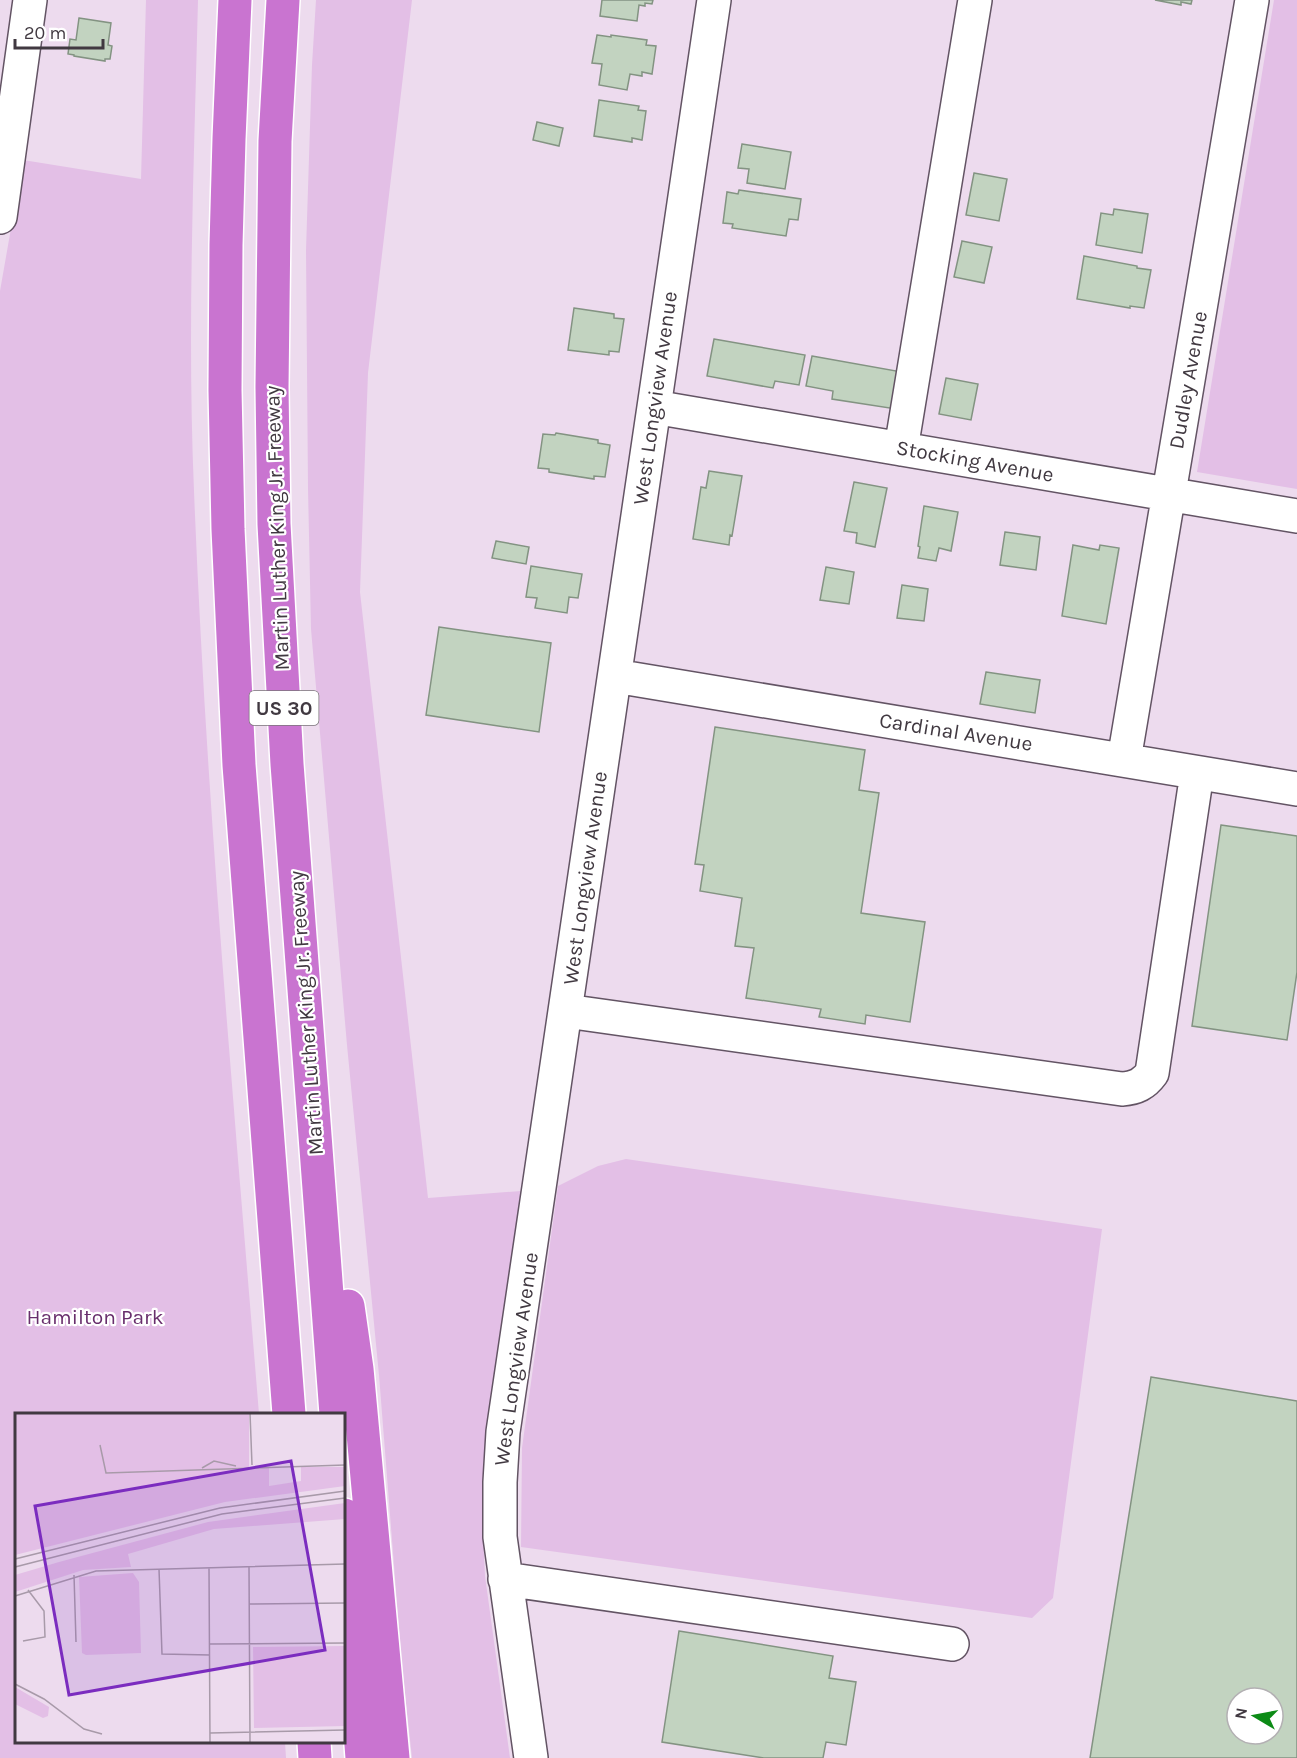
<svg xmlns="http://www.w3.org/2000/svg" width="1297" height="1758" viewBox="0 0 1297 1758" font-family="Karla,sans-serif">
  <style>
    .green { fill: #e3bfe6 }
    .building { fill: #c2d3c0; stroke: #839382; stroke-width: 1.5; fill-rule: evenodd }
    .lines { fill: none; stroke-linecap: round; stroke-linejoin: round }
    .minor-casing { stroke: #635464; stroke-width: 36 }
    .highway-casing { stroke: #fff; stroke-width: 36 }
    .minor { stroke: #fff; stroke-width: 33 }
    .highway { stroke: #c974d0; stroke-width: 33 }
    .labels { text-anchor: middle; stroke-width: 4.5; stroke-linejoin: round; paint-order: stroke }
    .shield { fill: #fff; stroke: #7a747a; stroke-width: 1.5 }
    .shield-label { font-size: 20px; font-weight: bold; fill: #413941 }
    .street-label { font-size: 21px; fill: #413941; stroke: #fff }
    .park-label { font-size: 21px; fill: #682e6c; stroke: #fff }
    .inset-road { fill: none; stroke: #a89aa9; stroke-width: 1.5 }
    .view { fill: #7b2cbf; fill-opacity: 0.15; stroke: #7b2cbf; stroke-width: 3 }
    .inset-edge { fill: none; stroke: #413941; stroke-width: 3 }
  </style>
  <rect width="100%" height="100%" fill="#eddbee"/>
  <!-- green -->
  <path class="green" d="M 146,0 L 198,0 C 194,164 187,327 194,491 C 206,799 234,1107 259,1414 L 16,1414 L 16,1742 L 285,1742 L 286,1758 L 0,1758 L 0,291 L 23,160 L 141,179 Z
    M 316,0 L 412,0 L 368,373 L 360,592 L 428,1198 L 521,1191 L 484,1456 L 482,1512 L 485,1576 L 510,1758 L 412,1758 L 402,1667 L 379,1375 L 347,1045 L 311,629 L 308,488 L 306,250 L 312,65 Z
    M 1274,0 L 1297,0 L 1297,489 L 1197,472 Z
    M 626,1159 L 1102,1229 L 1053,1598 L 1032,1618 L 521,1547 L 522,1448 L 558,1186 L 598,1166 Z"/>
  <!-- building -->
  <path class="building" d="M 602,0 L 653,0 L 652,4 L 645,3 L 645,6 L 639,5 L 637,21 L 600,16 Z
    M 1155,0 L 1192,0 L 1191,4 L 1181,2 L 1181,5 Z
    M 79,18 L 111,23 L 108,45 L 112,46 L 110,59 L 105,59 L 105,61 L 74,56 L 74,55 L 68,54 L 70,39 L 76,40 Z
    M 597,35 L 611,37 L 611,35 L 647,40 L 646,45 L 656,46 L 652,74 L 642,72 L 642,76 L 630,74 L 627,90 L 599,85 L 602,64 L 592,63 Z
    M 599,100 L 639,106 L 638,110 L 646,111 L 642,140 L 632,138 L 632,142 L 594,136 Z
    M 537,122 L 563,128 L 559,146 L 533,140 Z
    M 742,144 L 791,152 L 785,189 L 747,183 L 749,169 L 738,168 Z
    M 974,173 L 1007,179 L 999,221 L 966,215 Z
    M 739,190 L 801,199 L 798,220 L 789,219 L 786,236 L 732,228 L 733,224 L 723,223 L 727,192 L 738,194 Z
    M 1114,209 L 1148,214 L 1142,253 L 1096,245 L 1101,213 L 1113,215 Z
    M 962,241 L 992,247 L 984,283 L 954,277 Z
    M 1084,256 L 1137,266 L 1137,268 L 1151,270 L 1144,308 L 1130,306 L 1130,308 L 1077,299 Z
    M 574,308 L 614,314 L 614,318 L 624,319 L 619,352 L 609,351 L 609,355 L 568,350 Z
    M 714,339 L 805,355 L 799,385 L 775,381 L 773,388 L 707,376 Z
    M 812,356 L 902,372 L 896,409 L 832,399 L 833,391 L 806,386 Z
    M 946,378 L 978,384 L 971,420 L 939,414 Z
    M 556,433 L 598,440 L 598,443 L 610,445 L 605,477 L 594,476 L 594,479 L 549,472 L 549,469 L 538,468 L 543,434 L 555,435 Z
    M 709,471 L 742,476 L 732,536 L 730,535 L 729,545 L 693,539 L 701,487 L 706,488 Z
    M 854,482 L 887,488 L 875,547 L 856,543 L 857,533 L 844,531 Z
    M 924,506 L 958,512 L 951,551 L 939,548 L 936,561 L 918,558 L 920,547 L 918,546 Z
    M 1005,532 L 1040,537 L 1036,570 L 1000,565 Z
    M 496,541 L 529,547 L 526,564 L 492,558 Z
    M 1073,545 L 1099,550 L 1100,545 L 1119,548 L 1106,624 L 1062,616 Z
    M 531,566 L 582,574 L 578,598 L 569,597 L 567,613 L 535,608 L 537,598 L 526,597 Z
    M 826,567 L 854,572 L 849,604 L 820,600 Z
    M 902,585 L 928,589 L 924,621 L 897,618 Z
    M 439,627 L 551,643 L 539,732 L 426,715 Z
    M 986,672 L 1040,680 L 1035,713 L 980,704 Z
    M 715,727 L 865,750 L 859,790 L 879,793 L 861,913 L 925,922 L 910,1022 L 866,1015 L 865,1024 L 819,1017 L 821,1009 L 746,998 L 754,948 L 735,946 L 742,898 L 700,891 L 704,865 L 695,864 Z
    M 1221,825 L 1297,836 L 1297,972 L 1287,1040 L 1192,1026 Z
    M 1151,1377 L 1297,1401 L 1297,1758 L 1090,1758 ZM 1237,1698 L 1273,1698 L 1273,1734 L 1237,1734 Z
    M 679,1631 L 833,1656 L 829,1678 L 856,1682 L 846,1745 L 826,1742 L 823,1758 L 764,1758 L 662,1742 Z"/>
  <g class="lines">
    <!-- minor casing -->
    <g class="minor-casing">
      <path id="minor" d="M 0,217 L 30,0
        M 654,407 L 1297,516
        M 901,449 L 975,0
        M 615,676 L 1297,789
        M 1124,760 L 1252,0
        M 566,1011 L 1122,1089 C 1136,1088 1144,1084 1152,1073 L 1197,773
        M 505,1579 L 952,1644
        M 531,1758 L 500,1537 L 500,1482 L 503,1432 L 714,0"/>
    </g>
    <!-- highway casing -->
    <g class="highway-casing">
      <path id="highway" d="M 235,0 L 229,139 L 226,245 L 225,390 L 228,529 L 239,765 L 289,1414
        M 283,0 L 275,141 L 272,387 L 274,524 L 287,764 L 336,1414
        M 348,1306 L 357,1369 L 393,1758
        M 344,1515 L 362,1758
        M 314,1742 L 315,1758"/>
    </g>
    <!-- minor -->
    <use href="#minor" class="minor"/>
    <!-- highway -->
    <use href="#highway" class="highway"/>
  </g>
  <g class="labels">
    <!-- shield labels -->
    <rect class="shield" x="249.5" y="691" width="69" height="34" rx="4.5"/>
    <g class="shield-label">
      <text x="284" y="715">US 30</text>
    </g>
    <!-- street labels -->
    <g class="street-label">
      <text transform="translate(1188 380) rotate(-80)" y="7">Dudley Avenue</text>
      <text transform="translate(655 398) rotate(-82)" y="7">West Longview Avenue</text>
      <text transform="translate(975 461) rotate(10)" y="7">Stocking Avenue</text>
      <text transform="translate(277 528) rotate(-92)" y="7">Martin Luther King Jr. Freeway</text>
      <text transform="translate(956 732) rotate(9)" y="7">Cardinal Avenue</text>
      <text transform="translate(585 878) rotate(-82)" y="7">West Longview Avenue</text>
      <text transform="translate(306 1013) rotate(-94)" y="7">Martin Luther King Jr. Freeway</text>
      <text transform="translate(516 1359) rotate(-82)" y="7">West Longview Avenue</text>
    </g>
    <!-- park labels -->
    <g class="park-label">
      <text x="95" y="1324">Hamilton Park</text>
    </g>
  </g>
  <!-- overview -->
  <g transform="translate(15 1413)">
    <rect width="330" height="330" fill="#eddbee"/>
    <path d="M 0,0 L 234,0 L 234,55 L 254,55 L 254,73 L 286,68 L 286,54 L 330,54 L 330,73 L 210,89 L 0,142 ZM 330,90 L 330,106 L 199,116 L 113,141 L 116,154 L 68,157 L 0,179 L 0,162 L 44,149 L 193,109 ZM 118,160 L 124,169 L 126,240 L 71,242 L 67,240 L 64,164 ZM 330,233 L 330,313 L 239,315 L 238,234 ZM 0,274 L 34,294 L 33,303 L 28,305 L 0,291 Z" fill="#e3bfe6"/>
    <path class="inset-road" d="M 235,0 L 237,52M 85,32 L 91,60 L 330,52M 187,55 L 199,48 L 221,53M 0,146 L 205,95 L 330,78M 0,154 L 207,101 L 330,85M 234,154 L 235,330M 194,155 L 195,330M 144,156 L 147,241 L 195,242M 59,162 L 61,229M 0,183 L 81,158 L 330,151M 234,191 L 330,190M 8,228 L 30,224 L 29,198 L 13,177M 195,231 L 330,230M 0,271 L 29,286 L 69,316 L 87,321M 195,320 L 330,317"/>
    <path class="view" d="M 276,48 L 310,237 L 54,282 L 20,93 Z"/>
    <rect width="330" height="330" class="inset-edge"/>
  </g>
  <!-- north arrow -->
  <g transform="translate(1255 1716) rotate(280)"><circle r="28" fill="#ffffff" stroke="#b3b0b3" stroke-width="1.5"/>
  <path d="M0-4.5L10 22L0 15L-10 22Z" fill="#0c8b16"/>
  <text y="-9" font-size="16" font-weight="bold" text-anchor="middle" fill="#413941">N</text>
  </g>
  <!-- scale -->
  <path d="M15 39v9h88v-9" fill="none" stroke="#413941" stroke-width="3"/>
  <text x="24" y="39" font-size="18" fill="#413941" stroke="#ffffff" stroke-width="4.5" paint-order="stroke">20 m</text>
</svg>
